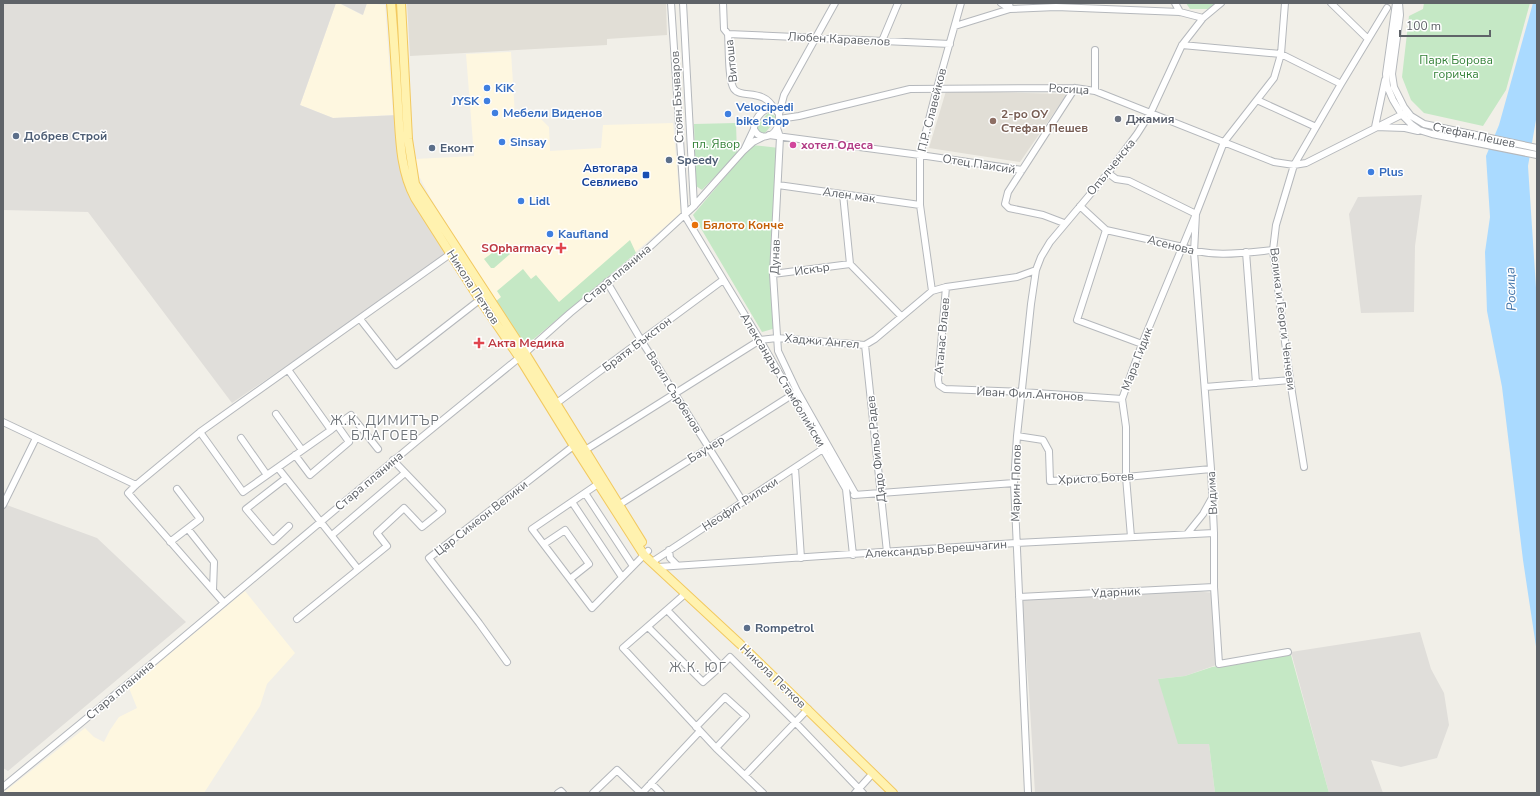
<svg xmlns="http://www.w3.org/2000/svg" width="1540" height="796" viewBox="0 0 1540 796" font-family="'Nunito Sans',sans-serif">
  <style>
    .commercial { fill: #fef7e0 }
    .industrial { fill: #e0deda }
    .education { fill: #e1ded6 }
    .green { fill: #c5e8c5 }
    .water { fill: #aadaff }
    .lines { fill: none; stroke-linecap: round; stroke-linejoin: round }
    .minor-casing { stroke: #b5b8bc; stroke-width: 8 }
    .major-casing { stroke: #f2c960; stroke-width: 10 }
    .minor { stroke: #fff; stroke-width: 6 }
    .major { stroke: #fff2af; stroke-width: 8 }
    .shop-dot { fill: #3f7fe0; stroke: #fff; stroke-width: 1.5 }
    .worship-dot { fill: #6b7280; stroke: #fff; stroke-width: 1.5 }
    .education-dot { fill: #8d6e63; stroke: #fff; stroke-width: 1.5 }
    .service-dot { fill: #5c6f8a; stroke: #fff; stroke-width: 1.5 }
    .hotel-dot { fill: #d1479c; stroke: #fff; stroke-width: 1.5 }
    .transit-dot { fill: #1a4fb4; stroke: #fff; stroke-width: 1.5 }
    .food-dot { fill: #e8710a; stroke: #fff; stroke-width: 1.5 }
    .health-dot { fill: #e0444e; stroke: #fff; stroke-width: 1.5 }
    .labels { text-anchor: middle; stroke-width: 3; stroke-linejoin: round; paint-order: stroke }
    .street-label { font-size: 12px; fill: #5f6368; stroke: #fff }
    .park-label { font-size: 12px; fill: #348238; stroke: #fff }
    .shop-label { font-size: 12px; font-weight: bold; fill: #366cbe; stroke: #fff; text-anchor: start }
    .education-label { font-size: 12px; font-weight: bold; fill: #785e54; stroke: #fff; text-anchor: start }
    .worship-label { font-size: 12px; font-weight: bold; fill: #5b616d; stroke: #fff; text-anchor: start }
    .service-label { font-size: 12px; font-weight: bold; fill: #4e5e75; stroke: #fff; text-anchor: start }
    .hotel-label { font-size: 12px; font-weight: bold; fill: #b23c85; stroke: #fff; text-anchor: start }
    .transit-label { font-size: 12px; font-weight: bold; fill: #164399; stroke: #fff; text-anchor: end }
    .food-label { font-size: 12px; font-weight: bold; fill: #c56008; stroke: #fff; text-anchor: start }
    .health-label { font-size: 12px; font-weight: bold; fill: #be3a42; stroke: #fff; text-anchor: end }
    .water-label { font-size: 13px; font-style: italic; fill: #4174aa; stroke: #fff }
    .neighbourhood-label { font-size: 13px; letter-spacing: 1px; fill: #70757a; stroke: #fff }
  </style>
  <rect width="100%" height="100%" fill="#f1efe8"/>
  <!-- commercial -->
  <path class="commercial" d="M 336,3 L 339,3 L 362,15 L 367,3 L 385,5 L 393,115 L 333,118 L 300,105 Z
    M 511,52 L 515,115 L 539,117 L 549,127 L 550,151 L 601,148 L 603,125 L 673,123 L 681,213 L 529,343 L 495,302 L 430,197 L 419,176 L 415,159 L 474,156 L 466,54 Z
    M 245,591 L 295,653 L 267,684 L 260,706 L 204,793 L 3,793 L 85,728 L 94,737 L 104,742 L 110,730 L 119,717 L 137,708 L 129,688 Z"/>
  <!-- industrial -->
  <path class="industrial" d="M 3,3 L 336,3 L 300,105 L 333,118 L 399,115 L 404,172 L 450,254 L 232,403 L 88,212 L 3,210 Z
    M 339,3 L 367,3 L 363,15 Z
    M 1422,195 L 1415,246 L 1414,312 L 1361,313 L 1349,214 L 1358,197 Z
    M 4,504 L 97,538 L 186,622 L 8,771 L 3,768 Z
    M 1182,590 L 1215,593 L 1219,664 L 1185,676 L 1158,679 L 1209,744 L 1215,793 L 1035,793 L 1029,691 L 1021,595 Z
    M 1420,632 L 1431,669 L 1444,693 L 1449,725 L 1437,758 L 1401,767 L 1371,760 L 1383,793 L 1329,793 L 1291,652 Z"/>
  <!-- education -->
  <path class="education" d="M 407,3 L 666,3 L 667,35 L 607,39 L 607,45 L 410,56 Z
    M 946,91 L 1067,94 L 1020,162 L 929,148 Z"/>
  <!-- green -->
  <path class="green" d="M 1186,3 L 1215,3 L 1208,9 L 1190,9 Z
    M 1424,3 L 1530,3 L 1506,90 L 1483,126 L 1424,113 L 1411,100 L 1402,77 L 1409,16 L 1423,9 Z
    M 769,113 L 775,116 L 775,121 L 765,133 L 760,133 L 758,129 L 758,125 L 767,114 Z
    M 736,123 L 737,154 L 702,190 L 696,186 L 694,124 Z
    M 752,145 L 779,148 L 770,274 L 776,328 L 762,332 L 693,215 Z
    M 630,240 L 636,253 L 529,343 L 520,341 L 495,302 L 501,297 L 497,291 L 523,269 L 531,279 L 536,275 L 559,302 Z
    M 503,245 L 510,254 L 494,268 L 491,268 L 484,259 Z
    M 1291,655 L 1329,793 L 1215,793 L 1209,744 L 1178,744 L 1158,679 L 1185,676 L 1212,667 Z"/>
  <!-- water -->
  <path class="water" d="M 1533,3 L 1537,3 L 1537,114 L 1528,166 L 1537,303 L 1537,653 L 1523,560 L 1502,387 L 1487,311 L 1485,252 L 1490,217 L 1486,156 L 1499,125 Z"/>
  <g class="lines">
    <!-- minor casing -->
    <g class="minor-casing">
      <path id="minor" d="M 671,3 L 685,216 L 760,340 L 846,489 L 853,555
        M 683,3 L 694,206
        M 723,3 L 724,29 L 728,34 C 729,45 728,81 734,89 C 741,99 764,88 774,109
        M 1001,3 L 1010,9 L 1056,7 L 1180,12 L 1203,18
        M 1175,3 L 1180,12
        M 1285,3 L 1281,54 L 1274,78 L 1224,142 L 1196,214 L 1194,252 L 1211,469 L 1214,533 L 1214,587 L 1219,664 L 1288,652
        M 1331,3 L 1368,39
        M 1396,3 L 1386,74 L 1387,86 L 1393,100 L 1402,115 L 1412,125 L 1419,130 L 1432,134 L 1537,155
        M 1399,3 L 1400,15 L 1392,74 L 1394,87 L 1404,107 L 1411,116 L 1424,124 L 1537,148
        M 955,26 L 1010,9 L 1009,3
        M 728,34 L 950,44
        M 882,41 L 898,3
        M 1182,45 L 1281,54 L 1341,84
        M 1385,80 L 1375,127 L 1405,128 L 1418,131
        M 1095,91 L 1095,50
        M 1257,100 L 1316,127
        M 770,108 L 776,110 L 779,114 C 779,119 779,124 777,128 C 773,137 759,141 754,129 C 754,120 761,110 770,108 Z
        M 779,114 L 784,95 L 835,3
        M 779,119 L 799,116 L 910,89 L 1075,88 L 1095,91 L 1274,162 L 1294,165 L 1306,163 L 1407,112
        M 777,128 L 780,137 L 773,274 L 778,351 L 797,391 L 856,495
        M 769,135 L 920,155 L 1022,170
        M 745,148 L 754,129
        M 1108,173 L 1116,179 L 1129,181 L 1196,214 L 1142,344 L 1122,399 L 1126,427 L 1126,477 L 1131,537
        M 778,185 L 920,205
        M 843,194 L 850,264 L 901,316
        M 1080,206 L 1106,230 L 1183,247 C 1211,258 1243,253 1273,250
        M 1064,223 L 1043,215 L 1009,208 L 1005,204 L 1008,192 L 1075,88
        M 1106,230 L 1077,320 L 1142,344
        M 1246,252 L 1256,383
        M 773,274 L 850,264
        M 607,282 L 641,340 L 743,502
        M 946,287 L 938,380 L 939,385 L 945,389 L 1022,392 L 1122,399
        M 932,291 L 920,205 L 920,155 L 937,88 L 961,3
        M 360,319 L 396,365 L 482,298
        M 865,345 L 887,552
        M 1205,387 L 1290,380
        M 554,405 L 723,280
        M 276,414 L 302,450
        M 3,422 L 136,485
        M 337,425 L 351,415 L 378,449
        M 200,432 L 243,492 L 331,430 L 289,371
        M 1017,436 L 1043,440 L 1049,451 L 1050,481 L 1126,477 L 1211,469
        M 241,438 L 267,475
        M 582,452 L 760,340 L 777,338 L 865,345 L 875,339 L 932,291 L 946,287 L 1017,277 L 1036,270
        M 295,455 L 310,475 L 349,442 L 337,425 L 331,430
        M 1304,467 L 1290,380 L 1273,250 L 1276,225 L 1294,165 L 1341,84 L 1387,8
        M 278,468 L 358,569
        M 795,468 L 801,558
        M 286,478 L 246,509 L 273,541 L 289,526
        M 598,484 L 532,529 L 592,608 L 648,551
        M 585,493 L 633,566
        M 854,495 L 1014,483
        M 572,502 L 622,577
        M 3,505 L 36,438
        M 617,506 L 795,393
        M 188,529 L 214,562 L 213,590
        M 1187,534 L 1203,514 L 1212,498
        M 332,535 L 405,473
        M 170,542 L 200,519 L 177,489
        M 544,544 L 565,530 L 589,564 L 570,579
        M 669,550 L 670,558 L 677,565
        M 652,562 L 826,447
        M 658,567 L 1016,543 L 1214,533
        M 685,594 L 623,648 L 716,748 L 763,793
        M 1019,597 L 1214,587
        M 224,603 L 128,493 L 136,485 L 200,432 L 453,252
        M 667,610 L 721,666 L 730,657 L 795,722 L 863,793
        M 297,619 L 387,546 L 377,533 L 404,508 L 422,527 L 442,511 L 393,460
        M 648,627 L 703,682 L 721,666
        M 507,662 L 479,623 L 429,558 L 576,444
        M 696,727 L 725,697 L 746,716 L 716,748
        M 745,775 L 808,709
        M 651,783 L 661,793
        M 3,787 L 81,723 L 417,441 L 525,353 L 570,313 L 642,254 L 694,206 L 743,151 L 753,142 L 763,137
        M 558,793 L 561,791 L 563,793
        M 593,793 L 617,770 L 641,793
        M 642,793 L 700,731
        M 855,793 L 873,773
        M 1028,793 L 1014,483 L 1017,436 L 1031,304 L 1036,270 L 1041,257 L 1050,242 L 1108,173 L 1137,134 L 1151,112 L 1182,45 L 1203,18 L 1221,3"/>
    </g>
    <!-- major casing -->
    <g class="major-casing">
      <path id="major" d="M 391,3 C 394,37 396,72 398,106 C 400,138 400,170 415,198 L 480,300 L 519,357 L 574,446 L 644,555 L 740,644 L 893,793
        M 401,3 L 408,139 L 415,184 L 525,353 L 642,542"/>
    </g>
    <!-- minor -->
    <use href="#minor" class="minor"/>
    <!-- major -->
    <use href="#major" class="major"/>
  </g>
  <!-- markers -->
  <g class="shop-dot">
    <circle cx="487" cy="88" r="4"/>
    <circle cx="487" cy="101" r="4"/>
    <circle cx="495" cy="113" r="4"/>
    <circle cx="728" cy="114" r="4"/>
    <circle cx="502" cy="142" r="4"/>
    <circle cx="1371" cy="172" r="4"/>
    <circle cx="521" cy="201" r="4"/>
    <circle cx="550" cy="234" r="4"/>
  </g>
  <circle class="worship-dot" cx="1118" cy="119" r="4"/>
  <circle class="education-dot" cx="993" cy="121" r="4"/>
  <g class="service-dot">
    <circle cx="16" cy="136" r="4"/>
    <circle cx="432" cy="148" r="4"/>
    <circle cx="669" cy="160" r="4"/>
    <circle cx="747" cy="628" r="4"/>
  </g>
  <circle class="hotel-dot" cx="793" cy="145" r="4"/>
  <rect class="transit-dot" x="642" y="171" width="8" height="8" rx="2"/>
  <circle class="food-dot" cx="695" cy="225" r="4"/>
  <g class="health-dot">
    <path d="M559 242h4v4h4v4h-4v4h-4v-4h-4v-4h4z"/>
    <path d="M477 337h4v4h4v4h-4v4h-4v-4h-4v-4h4z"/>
  </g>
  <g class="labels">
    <!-- street labels -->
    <g class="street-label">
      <text transform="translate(839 39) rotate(3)" y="4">Любен Каравелов</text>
      <text transform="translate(731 61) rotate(-96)" y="4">Витоша</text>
      <text transform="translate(1069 89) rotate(3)" y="4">Росица</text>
      <text transform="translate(677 97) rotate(-93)" y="4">Стоян Бъчваров</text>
      <text transform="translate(932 110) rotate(-76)" y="4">П.Р. Славейков</text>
      <text transform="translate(1474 135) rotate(12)" y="4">Стефан Пешев</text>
      <text transform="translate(979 164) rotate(9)" y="4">Отец Паисий</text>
      <text transform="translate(1111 167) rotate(-51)" y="4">Опълченска</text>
      <text transform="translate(849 195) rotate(8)" y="4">Ален мак</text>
      <text transform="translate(1171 245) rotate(14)" y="4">Асенова</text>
      <text transform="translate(775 257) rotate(-88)" y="4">Дунав</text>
      <text transform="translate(812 269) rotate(-8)" y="4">Искър</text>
      <text transform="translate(617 274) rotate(-40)" y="4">Стара планина</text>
      <text transform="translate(473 287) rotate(57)" y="4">Никола Петков</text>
      <text transform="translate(1283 319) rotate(83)" y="4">Велика и Георги Ченчеви</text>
      <text transform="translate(942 336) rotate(-85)" y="4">Атанас Влаев</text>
      <text transform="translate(822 341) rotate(5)" y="4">Хаджи Ангел</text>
      <text transform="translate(637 344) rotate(-37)" y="4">Братя Бъкстон</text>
      <text transform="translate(1137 359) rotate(-69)" y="4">Мара Гидик</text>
      <text transform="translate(783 380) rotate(59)" y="4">Александър Стамболийски</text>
      <text transform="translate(674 392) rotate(58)" y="4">Васил Сърбенов</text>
      <text transform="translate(1030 394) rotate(3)" y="4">Иван Фил.Антонов</text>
      <text transform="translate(706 449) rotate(-32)" y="4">Баучер</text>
      <text transform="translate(876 449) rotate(-96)" y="4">Дядо Фильо Радев</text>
      <text transform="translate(1096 478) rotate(-3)" y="4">Христо Ботев</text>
      <text transform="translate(369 481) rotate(-40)" y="4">Стара планина</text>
      <text transform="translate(1016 483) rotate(-89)" y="4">Марин Попов</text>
      <text transform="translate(1212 493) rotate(-93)" y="4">Видима</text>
      <text transform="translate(740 504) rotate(-33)" y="4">Неофит Рилски</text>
      <text transform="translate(481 518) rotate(-38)" y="4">Цар Симеон Велики</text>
      <text transform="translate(936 549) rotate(-4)" y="4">Александър Верешчагин</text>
      <text transform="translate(1116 592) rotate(-3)" y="4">Ударник</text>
      <text transform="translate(773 676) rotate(44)" y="4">Никола Петков</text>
      <text transform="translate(120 690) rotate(-40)" y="4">Стара планина</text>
    </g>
    <!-- park labels -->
    <g class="park-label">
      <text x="1456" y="64">Парк Борова<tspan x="1456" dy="14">горичка</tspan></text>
      <text x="716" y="148">пл. Явор</text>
    </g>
    <!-- shop labels -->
    <g class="shop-label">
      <text x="495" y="92">KiK</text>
      <text x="479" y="105" text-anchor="end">JYSK</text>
      <text x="736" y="111">Velocipedi<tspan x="736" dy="14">bike shop</tspan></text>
      <text x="503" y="117">Мебели Виденов</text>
      <text x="510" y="146">Sinsay</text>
      <text x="1379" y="176">Plus</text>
      <text x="529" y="205">Lidl</text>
      <text x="558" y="238">Kaufland</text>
    </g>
    <!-- education labels -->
    <g class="education-label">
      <text x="1001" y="118">2-ро ОУ<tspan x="1001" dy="14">Стефан Пешев</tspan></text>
    </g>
    <!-- worship labels -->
    <g class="worship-label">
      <text x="1126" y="123">Джамия</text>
    </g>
    <!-- service labels -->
    <g class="service-label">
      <text x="24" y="140">Добрев Строй</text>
      <text x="440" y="152">Еконт</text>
      <text x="677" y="164">Speedy</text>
      <text x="755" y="632">Rompetrol</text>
    </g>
    <!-- hotel labels -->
    <g class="hotel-label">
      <text x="801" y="149">хотел Одеса</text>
    </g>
    <!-- transit labels -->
    <g class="transit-label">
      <text x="638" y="172">Автогара<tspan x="638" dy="14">Севлиево</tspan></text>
    </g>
    <!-- food labels -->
    <g class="food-label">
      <text x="703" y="229">Бялото Конче</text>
    </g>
    <!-- health labels -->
    <g class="health-label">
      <text x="553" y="252">SOpharmacy</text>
      <text x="488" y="347" text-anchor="start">Акта Медика</text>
    </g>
    <!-- water labels -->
    <g class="water-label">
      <text transform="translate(1510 289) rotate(-92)" y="5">Росица</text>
    </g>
    <!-- neighbourhood labels -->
    <g class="neighbourhood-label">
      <text x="385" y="425">Ж.К. ДИМИТЪР<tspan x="385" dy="15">БЛАГОЕВ</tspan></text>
      <text x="698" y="672">Ж.К. ЮГ</text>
    </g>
  </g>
  <!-- border -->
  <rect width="1540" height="796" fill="none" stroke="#5f6368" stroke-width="8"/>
  <!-- scale -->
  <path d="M1400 30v6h90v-6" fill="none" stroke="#5f6368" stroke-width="2"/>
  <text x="1406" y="30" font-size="12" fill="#5f6368" stroke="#ffffff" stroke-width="3" paint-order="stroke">100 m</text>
</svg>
